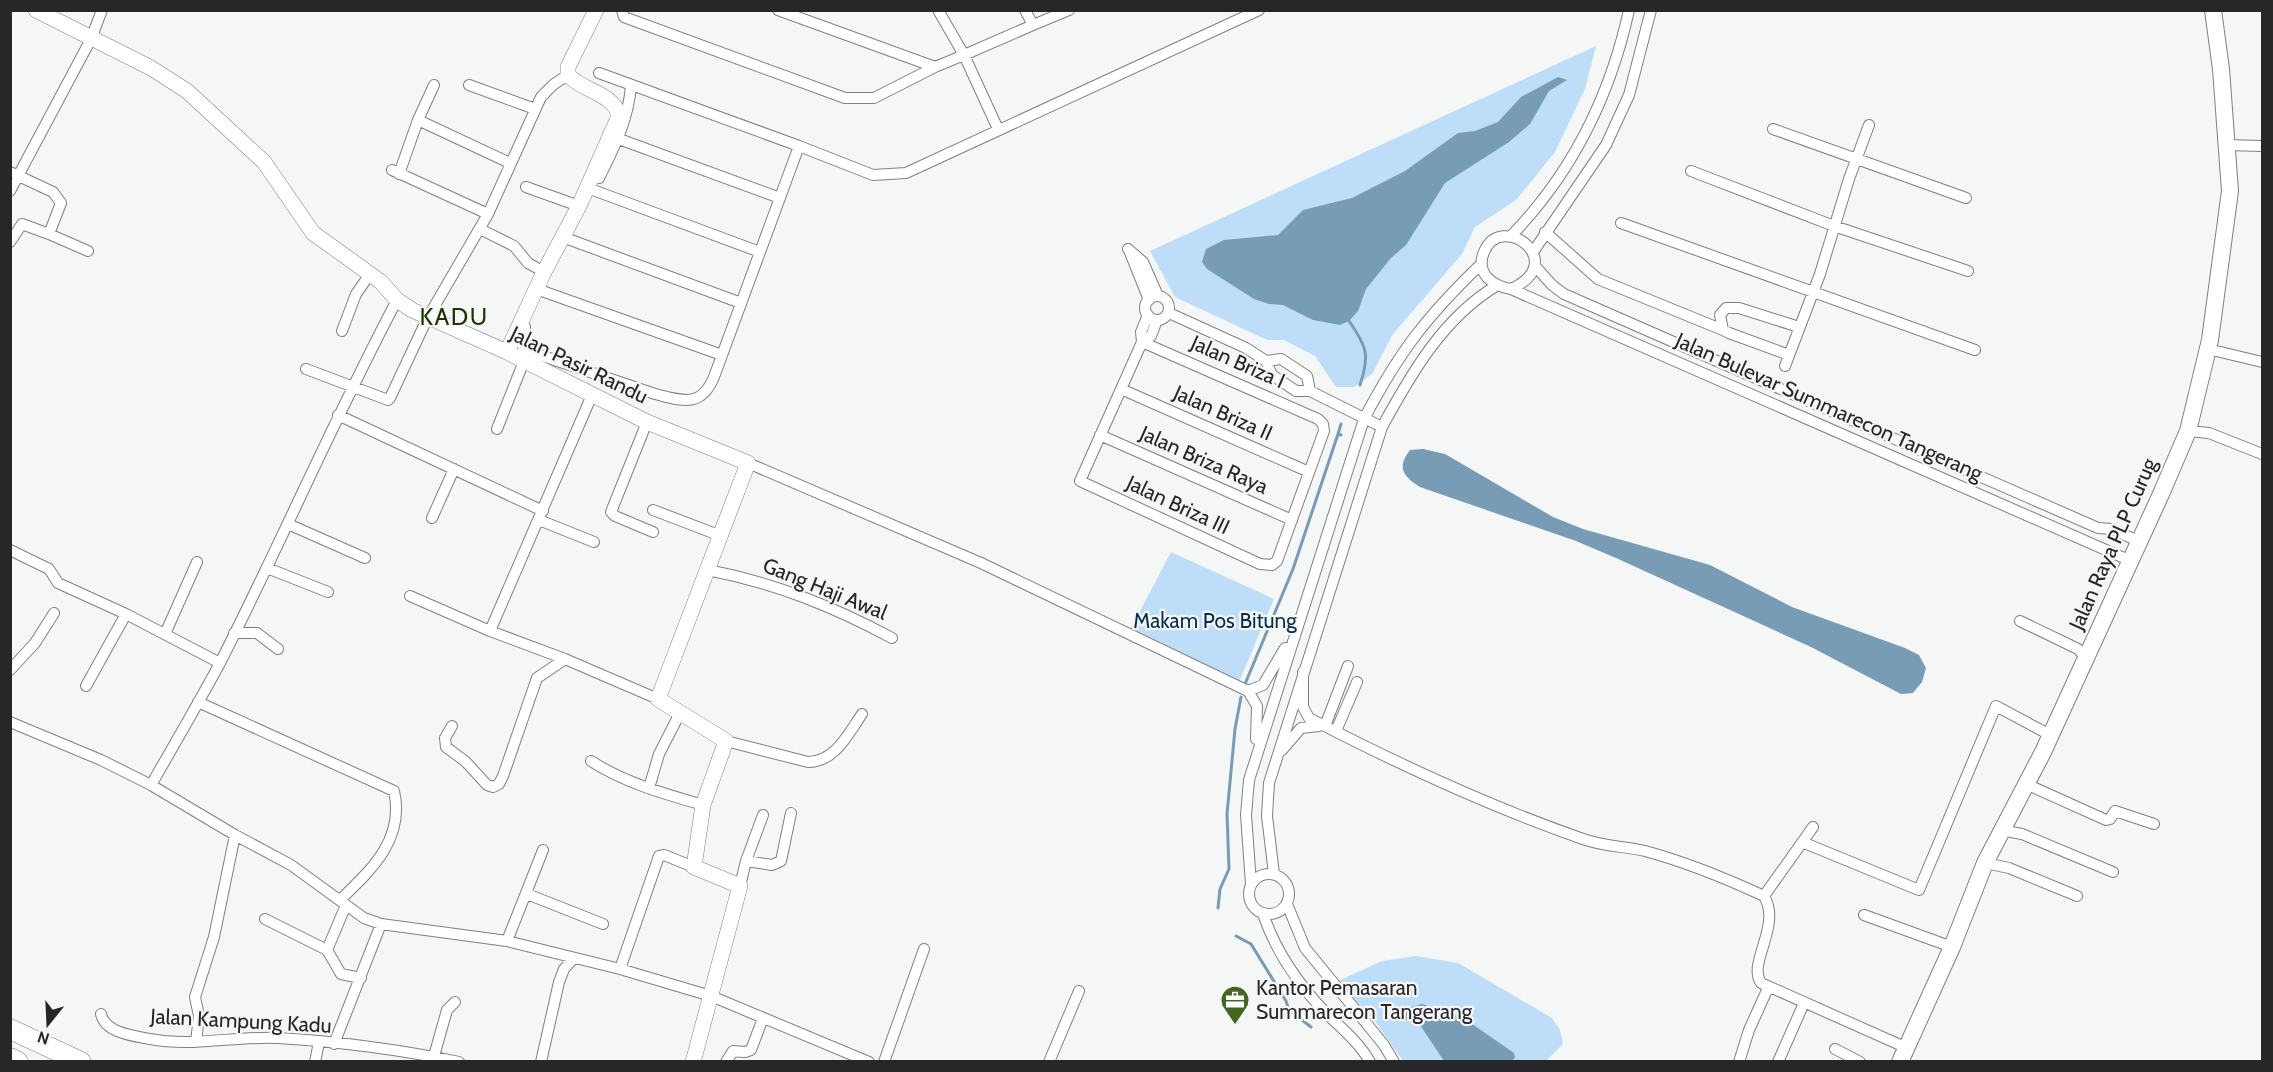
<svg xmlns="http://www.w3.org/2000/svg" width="2273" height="1072" viewBox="0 0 2273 1072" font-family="Cabin,sans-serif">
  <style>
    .green { fill: #beddf8 }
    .water { fill: #789bb6 }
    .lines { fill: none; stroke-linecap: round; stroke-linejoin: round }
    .stream { stroke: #789bb6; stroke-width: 3 }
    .street-casing { stroke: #7f8081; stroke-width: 12 }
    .secondary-casing { stroke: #7f8081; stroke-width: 16 }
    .primary-casing { stroke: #7f8081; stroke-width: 18 }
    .highway-casing { stroke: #7f8081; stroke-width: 21 }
    .street { stroke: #fff; stroke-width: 10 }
    .secondary { stroke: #fff; stroke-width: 15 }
    .primary { stroke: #fff; stroke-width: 16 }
    .highway { stroke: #fff; stroke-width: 20 }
    .labels { text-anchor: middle; stroke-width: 4.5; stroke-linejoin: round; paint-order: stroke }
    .street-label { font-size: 21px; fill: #272727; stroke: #f5f6f6 }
    .park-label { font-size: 21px; fill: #07304e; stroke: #f5f6f6 }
    .poi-label { font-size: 21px; fill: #272727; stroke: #f5f6f6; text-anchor: start }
    .quarter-label { font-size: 24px; letter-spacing: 1.5px; fill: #1c3402; stroke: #f5f6f6 }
  </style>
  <rect width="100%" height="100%" fill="#f5f6f6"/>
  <!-- green -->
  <path class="green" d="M 1596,46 L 1585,89 L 1555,152 L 1516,200 L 1475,227 L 1462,254 L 1393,334 L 1372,374 L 1354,387 L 1336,387 L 1315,356 L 1284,340 L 1267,340 L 1175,297 L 1150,251 Z
    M 1171,552 L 1274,599 L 1239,682 L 1129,632 Z
    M 1416,956 L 1458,963 L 1552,1018 L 1560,1030 L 1563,1044 L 1546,1061 L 1403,1061 L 1377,1024 L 1338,981 L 1382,961 Z"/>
  <!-- water -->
  <path class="water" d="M 1558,77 L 1567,80 L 1549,91 L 1530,124 L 1509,142 L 1445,183 L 1406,245 L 1391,258 L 1366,289 L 1358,311 L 1349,321 L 1340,325 L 1313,320 L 1283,305 L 1269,304 L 1254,299 L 1207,269 L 1202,262 L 1206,249 L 1224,240 L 1278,235 L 1303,210 L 1352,198 L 1405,171 L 1458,133 L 1475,131 L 1498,122 L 1521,97 Z
    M 1423,449 L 1445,454 L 1553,517 L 1583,529 L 1710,565 L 1792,607 L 1905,648 L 1919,655 L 1926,668 L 1922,682 L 1913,693 L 1901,694 L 1811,647 L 1616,558 L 1576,541 L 1420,487 C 1402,476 1397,467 1410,450 Z
    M 1422,1004 L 1462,1017 L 1514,1053 L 1515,1058 L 1511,1061 L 1444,1061 L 1416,1019 L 1401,1020 L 1400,1010 Z"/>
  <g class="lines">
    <!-- stream -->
    <path class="stream" d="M 1349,321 C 1367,347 1370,355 1360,385
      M 1341,435 L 1338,434 L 1341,424
      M 1245,684 L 1293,569 L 1338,434
      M 1218,908 L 1220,889 L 1229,869 L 1227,814 L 1235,729 L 1241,697
      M 1236,936 L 1251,944 L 1286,1001 L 1289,1010 L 1311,1027
      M 1396,1015 L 1400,1014"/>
    <!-- street casing -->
    <g class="street-casing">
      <path id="street" d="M 622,10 L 624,17 L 845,98 L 874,98 L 935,67
        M 778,10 L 935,67 L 964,55 L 938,10
        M 1033,25 L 1069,10
        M 599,73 L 799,146
        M 469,85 L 535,109
        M 418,120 L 434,85
        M 998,129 L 964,55 L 1033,25 L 1025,10
        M 1773,129 L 1966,198
        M 619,139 L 780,198
        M 2226,145 L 2262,146
        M 392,170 L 488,214
        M 1691,171 L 1834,226 L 1968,271
        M 10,172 L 53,192 L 61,203 L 49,234 L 22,224 L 10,242
        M 399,174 L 418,120 L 510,163
        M 599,178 C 614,148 628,121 631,86
        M 526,187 L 579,206
        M 593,190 L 760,252
        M 10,191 L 91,39 L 102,10
        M 1621,223 L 1975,350
        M 480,229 L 514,246 L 528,263 L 544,272
        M 1545,232 L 1598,279 L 1723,330
        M 49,234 L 88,251
        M 1511,236 C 1573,172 1610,97 1629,10
        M 568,239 L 741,303
        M 1128,249 L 1143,262 L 1158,296
        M 1129,250 L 1149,300
        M 1533,252 L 1606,145 L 1629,95 L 1651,10
        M 1535,266 L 1552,285 L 1564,294 L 2098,528 L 2112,529 L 2140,542
        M 1511,289 C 1571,262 1501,210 1484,252 C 1475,274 1493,286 1511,289 L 2131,561
        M 542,291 L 722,355
        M1145 308a12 12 0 1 1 24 0a12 12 0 1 1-24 0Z
        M 1169,313 L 1246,348 L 1266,361 L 1272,375 L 1296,391 L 1310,391 L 1382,427
        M 525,327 L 520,339 L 523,347 L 531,352 L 655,394 C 683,401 701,408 714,377 L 799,146 L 873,175 L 906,173 L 1259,10
        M 342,331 L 356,294 L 370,274
        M 1142,342 L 1318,419 L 1323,424 L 1324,431 L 1277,561 L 1272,565 L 1260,564 L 1080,481 L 1142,342 L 1141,332 L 1148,315
        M 1142,342 L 1151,336 L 1157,320
        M 2208,349 L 2262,362
        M 1789,355 L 1729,333 L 1723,330 L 1720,315 L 1726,308 L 1739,308 L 1799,327
        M 1266,361 L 1281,359 L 1307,376 L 1310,391
        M 1785,366 L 1820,274 L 1849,179 L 1869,125
        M 306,369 L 388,400 L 390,398 L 427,319 L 488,214 L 541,97 L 554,84 L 568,75
        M 1121,389 L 1309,472
        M 338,415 L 543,511
        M 647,422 L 611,512 L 615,516 L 653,532
        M 497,429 L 524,361
        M 2188,431 L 2209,433 L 2262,454
        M 1100,435 L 1292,520
        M 748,463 L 981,563 L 1248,691 L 1257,706 L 1256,739
        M 653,510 L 721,536
        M 432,518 L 454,469
        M 539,520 L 594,542
        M 288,524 L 365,558
        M 10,550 L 49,569 L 58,583 L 126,614 L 220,663
        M 267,568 L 328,592
        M 708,570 C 775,583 832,606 892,638
        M 410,596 L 490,631 L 592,395
        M 2020,621 L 2078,649 L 2086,658
        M 490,631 L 565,659
        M 234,633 L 257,633 L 278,649
        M 165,634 L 197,562
        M 10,670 L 35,643 L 54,613
        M 1303,672 L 1303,707 L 1309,718 C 1398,764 1488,806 1583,839 C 1605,847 1624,846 1645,851 C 1686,862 1725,878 1764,896 C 1782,926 1747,963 1761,983 L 1907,1048
        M 86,686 L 126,614
        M 1248,691 L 1263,685 L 1285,648
        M 198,702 L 394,791 C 405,839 372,869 340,900
        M 10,722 L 101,760 L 151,785 L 235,835 L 291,865 L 364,918 L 381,924 L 507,941 L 620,969 L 711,996 L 869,1062
        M 452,726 L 445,738 L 446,747 L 466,762 L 487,785 L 493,787 L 499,784 L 503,776 L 537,678 L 565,659 L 658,699
        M 1325,726 L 1348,666
        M 1336,731 L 1357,682
        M 726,741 L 808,762 C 835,762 848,734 862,714
        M 1282,750 L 1301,728 L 1319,726
        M 591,761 C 625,783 665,794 703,805
        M 2026,784 L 2106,820 L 2110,819 L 2115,811 L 2154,824
        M 151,785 C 174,745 198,704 220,663 C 281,543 334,419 397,300
        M 649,788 L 659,754 L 680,713
        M 2001,830 L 2022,834 L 2113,872
        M 1802,842 L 1919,890 L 1996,706 L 2050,735
        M 746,861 L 763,815
        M 1985,863 L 2009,868 L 2077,896
        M1249 894a20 20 0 1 1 40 0a20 20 0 1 1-40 0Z
        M 1274,874 L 1267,816 L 1269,783 L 1382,427 C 1411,374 1443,318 1496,286
        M 1251,884 L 1246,815 L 1249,780 L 1364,419 C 1399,352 1427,316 1481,264
        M 740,886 L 746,861 L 772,865 L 781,861 L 791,813
        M 527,894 L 603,924
        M 1764,896 L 1813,827
        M 1287,904 L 1305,948 L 1384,1045 L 1394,1062
        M 1263,914 C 1276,952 1298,984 1326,1013 C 1341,1028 1359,1042 1370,1062
        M 1864,915 L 1952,947
        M 265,919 L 327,950 L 341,974 L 361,978
        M 507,941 L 543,850
        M 327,950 L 346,905
        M 620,969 L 659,856 L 664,855 L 694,867
        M 101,1014 C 105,1033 134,1036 150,1039 C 193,1047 235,1036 278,1038 C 334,1041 403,1050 459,1062
        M 196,1042 L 199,1016 L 195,997 L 214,937 L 235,835
        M 334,1044 L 381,924
        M 1835,1049 L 1860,1062
        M 434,1056 L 447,1010 L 455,1002
        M 315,1062 L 319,1042
        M 541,1062 L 559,982 L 564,969 L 574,958
        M 726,1062 L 733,1051 L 745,1052 L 751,1050 L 763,1018
        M 884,1062 L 924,949
        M 1049,1062 L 1079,991
        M 1739,1062 L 1749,1030 L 1768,988
        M 1778,1062 L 1804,1003"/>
    </g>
    <!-- secondary casing -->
    <g class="secondary-casing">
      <path id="secondary" d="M 36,10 L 151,68 L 187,91 L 264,162 L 313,233 L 381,282 L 397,300 L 412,310 L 507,352 L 647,422 L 748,463 L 658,699 L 726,741 L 703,805 L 694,867 L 740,886 L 693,1062
        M 507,352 L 544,272 L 579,206 L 619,116 C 614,93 582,91 568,75 L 568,67 L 596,10"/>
    </g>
    <!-- primary casing -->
    <g class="primary-casing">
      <path id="primary" d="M 1900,1062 L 1952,947 L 1985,863 L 2043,752 L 2161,494 L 2188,431 L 2210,340 L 2230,191 L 2221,69 L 2213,10"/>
    </g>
    <!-- highway casing -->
    <g class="highway-casing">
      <path id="highway" d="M 10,1029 L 81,1062
        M 10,1058 L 18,1062"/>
    </g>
    <!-- street -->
    <use href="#street" class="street"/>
    <!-- secondary -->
    <use href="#secondary" class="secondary"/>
    <!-- primary -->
    <use href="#primary" class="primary"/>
    <!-- highway -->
    <use href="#highway" class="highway"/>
  </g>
  <!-- icons -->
  <defs>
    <g id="office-pin" transform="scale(1.5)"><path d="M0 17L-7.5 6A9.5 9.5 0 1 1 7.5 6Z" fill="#436720" stroke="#f5f6f6"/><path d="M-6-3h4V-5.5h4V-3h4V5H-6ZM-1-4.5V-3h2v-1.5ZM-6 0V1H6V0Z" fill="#fff"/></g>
  </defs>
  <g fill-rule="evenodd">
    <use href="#office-pin" x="1235" y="1000"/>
  </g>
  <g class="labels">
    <!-- street labels -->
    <g class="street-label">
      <text transform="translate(1238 362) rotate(24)" y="7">Jalan Briza I</text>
      <text transform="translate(579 365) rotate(26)" y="7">Jalan Pasir Randu</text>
      <text transform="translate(1829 407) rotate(24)" y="7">Jalan Bulevar Summarecon Tangerang</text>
      <text transform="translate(1223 413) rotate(24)" y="7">Jalan Briza II</text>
      <text transform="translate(1204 460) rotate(24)" y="7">Jalan Briza Raya</text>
      <text transform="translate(1178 505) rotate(25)" y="7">Jalan Briza III</text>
      <text transform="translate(2113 544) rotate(-66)" y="7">Jalan Raya PLP Curug</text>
      <text transform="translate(825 589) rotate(22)" y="7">Gang Haji Awal</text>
      <text transform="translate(241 1021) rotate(3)" y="7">Jalan Kampung Kadu</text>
    </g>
    <!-- park labels -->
    <g class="park-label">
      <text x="1215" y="628">Makam Pos Bitung</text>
    </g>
    <!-- poi labels -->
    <g class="poi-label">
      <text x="1256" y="995">Kantor Pemasaran<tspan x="1256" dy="24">Summarecon Tangerang</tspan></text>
    </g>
    <!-- quarter labels -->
    <g class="quarter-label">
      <text x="454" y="325">KADU</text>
    </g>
  </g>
  <!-- border -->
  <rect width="2273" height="1072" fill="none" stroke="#272727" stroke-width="24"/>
  <!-- north arrow -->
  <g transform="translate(48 1024) rotate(198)" stroke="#f5f6f6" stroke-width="4.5" paint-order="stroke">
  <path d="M0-4.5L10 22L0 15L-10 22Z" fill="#272727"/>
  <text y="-9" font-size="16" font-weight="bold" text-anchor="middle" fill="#272727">N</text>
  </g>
</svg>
